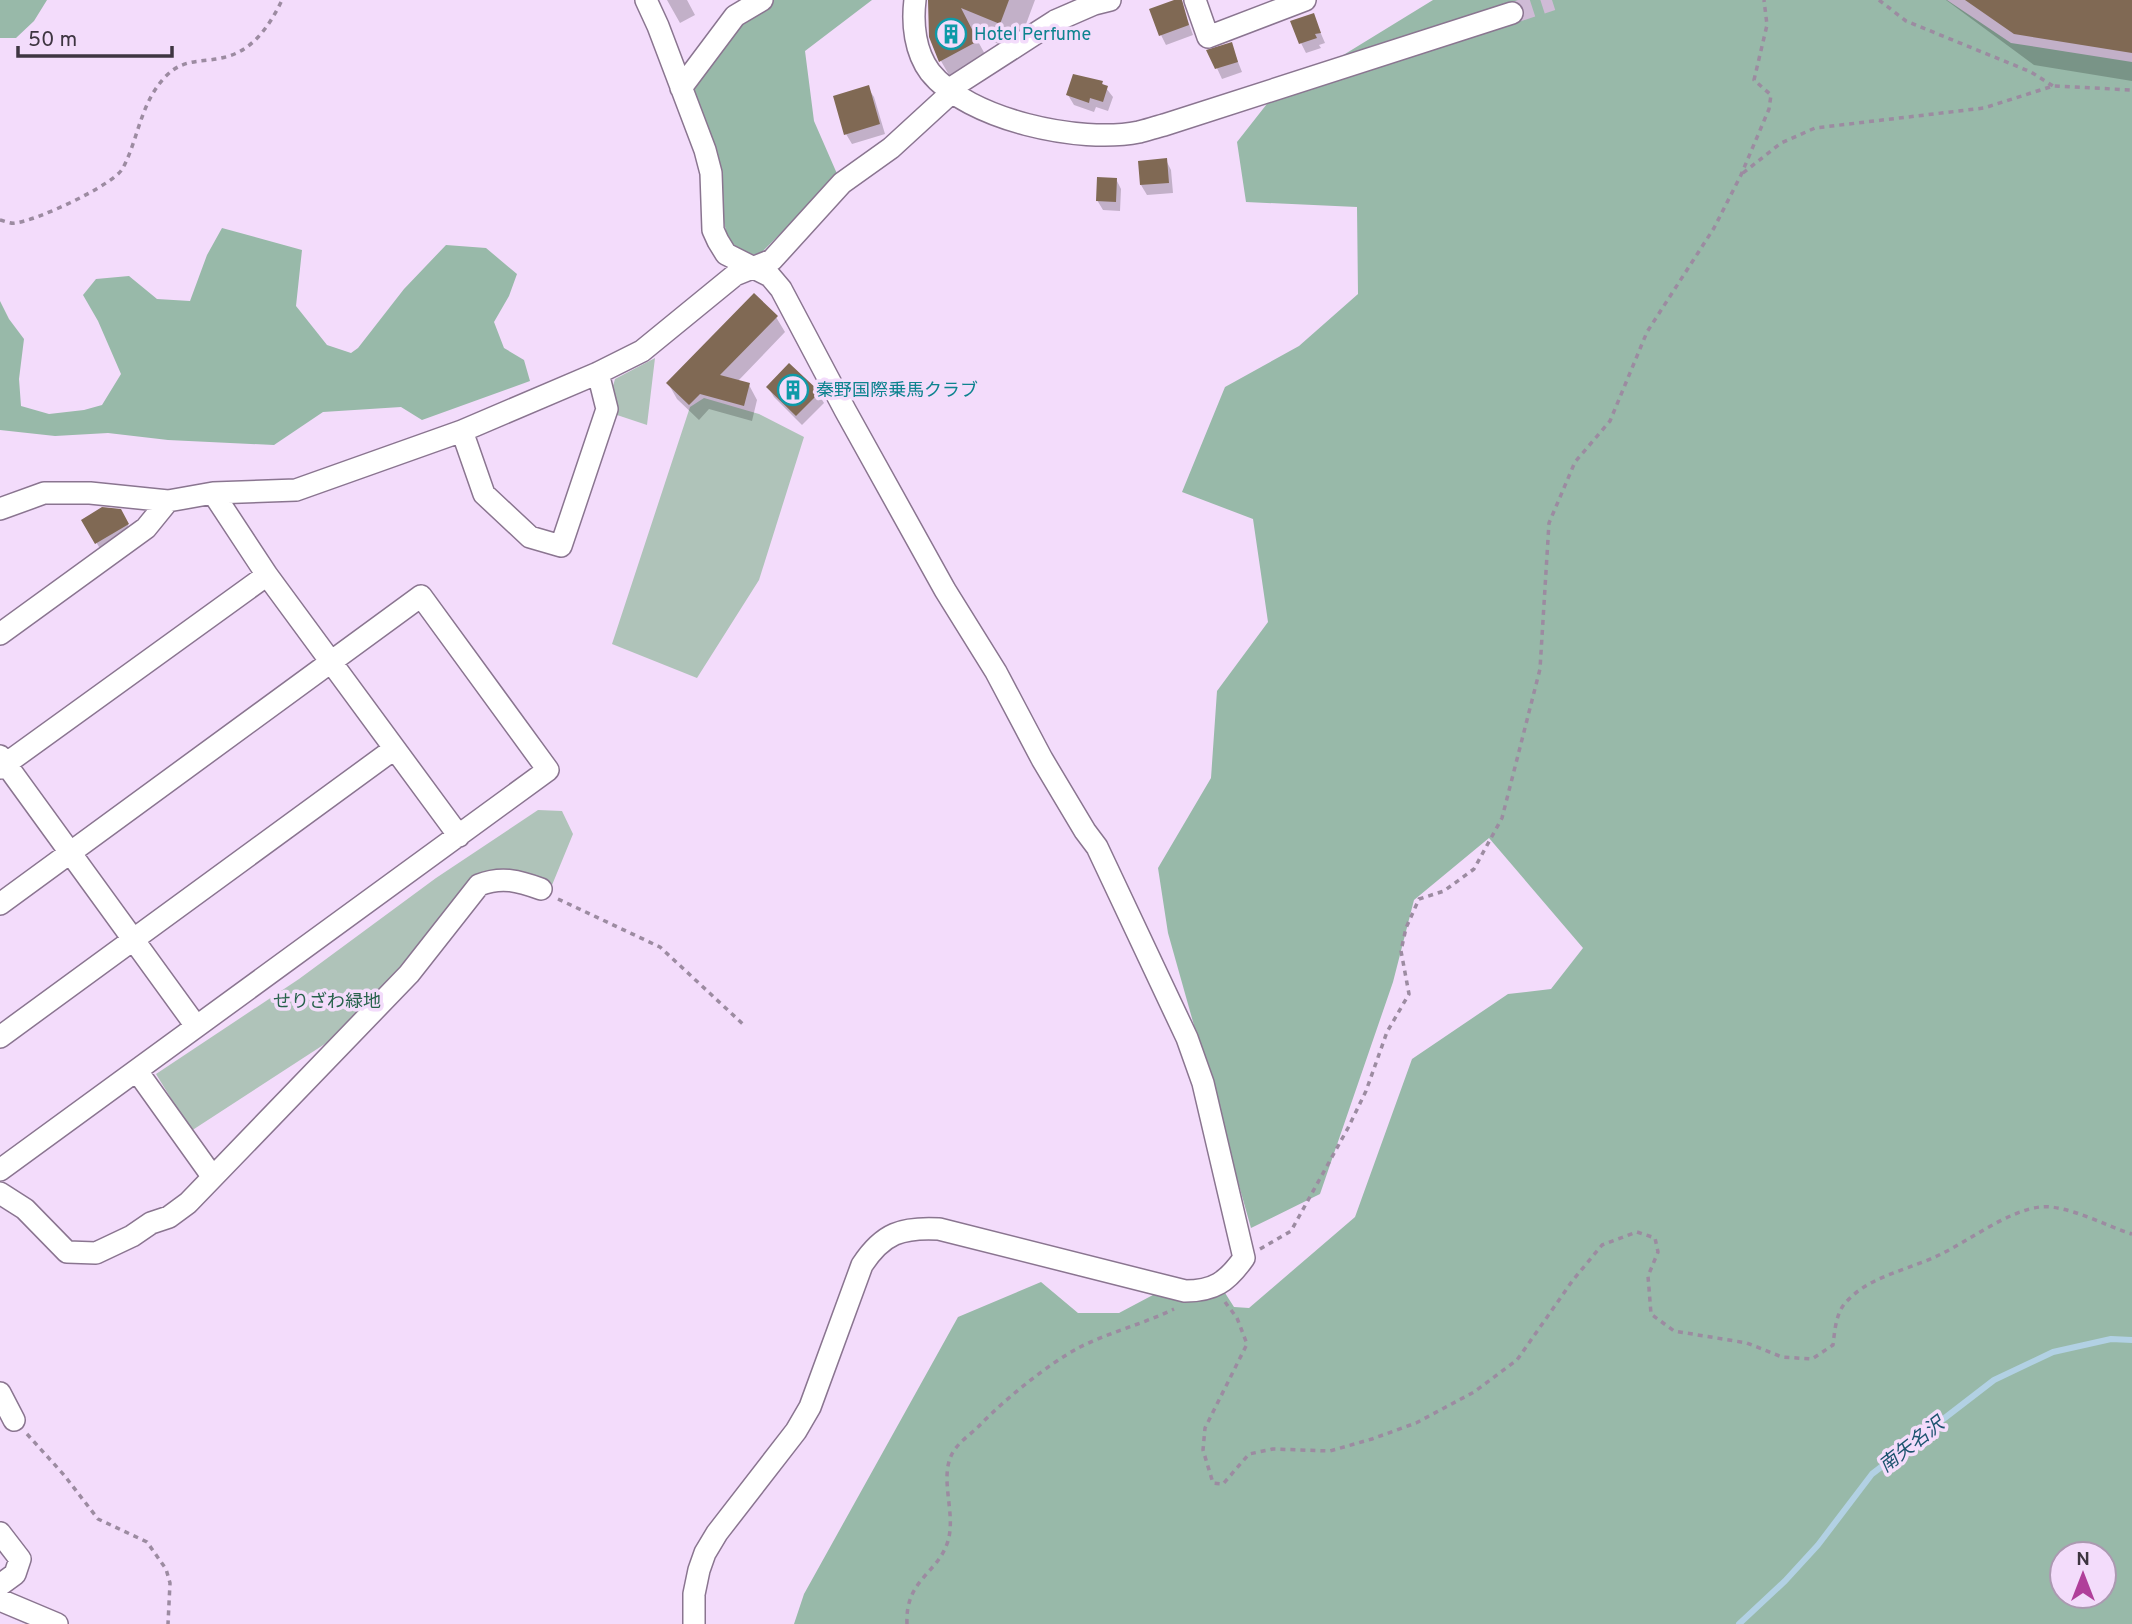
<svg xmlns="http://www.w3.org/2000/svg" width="2132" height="1624" viewBox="0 0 2132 1624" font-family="Overpass,'Noto Sans JP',sans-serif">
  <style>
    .green { fill: #afc3b9 }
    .forest { fill: #98b9a9; fill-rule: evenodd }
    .shadow { fill: #0003 }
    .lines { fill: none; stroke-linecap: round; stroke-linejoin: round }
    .stream { stroke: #b2d1e4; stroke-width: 6 }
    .building { fill: #806954 }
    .minor-tunnel { stroke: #cfbbd6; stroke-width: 21; stroke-dasharray: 21 10; stroke-linecap: butt }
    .minor-casing { stroke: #8a7590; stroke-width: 24 }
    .path { stroke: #9c8ba1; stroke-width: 3.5; stroke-dasharray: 5 5; stroke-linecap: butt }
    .minor { stroke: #fff; stroke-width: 21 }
    .labels { text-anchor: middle; stroke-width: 7; stroke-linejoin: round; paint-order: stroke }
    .culture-label { font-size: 18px; fill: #0d838f; stroke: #f3dcfb; text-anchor: start }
    .park-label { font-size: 18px; fill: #27624b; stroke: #f3dcfb }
    .water-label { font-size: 19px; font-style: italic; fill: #1b536e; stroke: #f3dcfb }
  </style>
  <rect width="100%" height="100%" fill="#f3dcfb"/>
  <!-- green -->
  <path class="green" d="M 655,358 L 647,425 L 614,414 L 616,400 L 613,386 L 615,379 Z
    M 704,398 L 759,414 L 804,437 L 759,580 L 697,678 L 612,644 L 690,407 Z
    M 538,810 L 562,811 L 573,834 L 550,890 L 497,875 L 354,1025 L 191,1131 L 156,1074 L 299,979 L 436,878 Z"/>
  <!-- forest -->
  <path class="forest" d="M 0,0 L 47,0 L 34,21 L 16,38 L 0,38 Z
    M 750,0 L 872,0 L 805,51 L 814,121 L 838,176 L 759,255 L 738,252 L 728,239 L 691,90 Z
    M 1433,0 L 1947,0 L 2011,43 L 2132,62 L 2132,1624 L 794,1624 L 804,1594 L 958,1317 L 1041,1282 L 1078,1313 L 1119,1313 L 1168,1287 L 1218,1282 L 1234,1307 L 1249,1308 L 1355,1217 L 1412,1059 L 1508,994 L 1551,989 L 1583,948 L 1489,838 L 1414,900 L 1393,982 L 1320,1194 L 1251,1228 L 1168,933 L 1158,868 L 1211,778 L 1217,691 L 1268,622 L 1253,519 L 1182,492 L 1225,387 L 1299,346 L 1358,294 L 1357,207 L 1246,202 L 1237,142 L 1270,100 ZM 2062,1554 L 2104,1554 L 2104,1596 L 2062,1596 Z
    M 222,228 L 302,250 L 296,306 L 327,345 L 351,353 L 358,348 L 404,289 L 446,245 L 486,248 L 517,274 L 509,296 L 494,322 L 504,348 L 524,360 L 530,381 L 422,420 L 401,407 L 323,412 L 274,445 L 168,440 L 108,433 L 55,436 L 0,430 L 0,301 L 9,319 L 24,339 L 19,379 L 21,406 L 49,414 L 84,410 L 102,405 L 121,374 L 98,321 L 83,295 L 96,279 L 129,276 L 157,299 L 190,301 L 207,255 Z"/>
  <!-- shadow -->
  <path class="shadow" d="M 667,0 L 687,0 L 695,15 L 680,23 Z
    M 931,0 L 1035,0 L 1016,51 L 974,34 L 993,69 L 957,89 L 941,61 Z
    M 1946,0 L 2132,0 L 2132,81 L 2034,65 Z
    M 1184,10 L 1193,35 L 1166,45 L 1161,35 Z
    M 1313,15 L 1325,43 L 1319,45 L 1321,48 L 1306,53 L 1301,43 Z
    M 1231,44 L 1242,72 L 1222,79 L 1209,51 Z
    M 1102,83 L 1113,97 L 1108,111 L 1096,107 L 1094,112 L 1074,105 L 1068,95 Z
    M 868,88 L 874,97 L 885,134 L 852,144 L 846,134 Z
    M 1166,160 L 1171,170 L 1173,193 L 1147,195 L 1141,185 Z
    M 1116,179 L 1121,189 L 1120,211 L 1103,210 L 1097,200 Z
    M 776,317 L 785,332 L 737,382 L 749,385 L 757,400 L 752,421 L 709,409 L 699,420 L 677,399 L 668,383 Z
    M 768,387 L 818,393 L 824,403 L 802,425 L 774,397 Z
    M 120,511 L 133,534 L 102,552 L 83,520 Z"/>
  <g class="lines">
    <!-- stream -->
    <path class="stream" d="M 1739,1624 L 1785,1581 L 1818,1545 L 1872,1474 L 1994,1380 L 2053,1352 L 2111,1339 L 2132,1340"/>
  </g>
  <!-- building -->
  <path class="building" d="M 928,0 L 1009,0 L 1000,24 L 961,8 L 978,41 L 939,62 L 929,37 Z
    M 1174,0 L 1182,0 L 1189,25 L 1159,36 L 1149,9 Z
    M 1965,0 L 2132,0 L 2132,53 L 2014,34 Z
    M 1314,13 L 1321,33 L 1315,34 L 1317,38 L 1299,44 L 1290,21 Z
    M 1232,42 L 1238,62 L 1215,69 L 1206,50 Z
    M 1073,74 L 1103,81 L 1102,84 L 1108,86 L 1103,102 L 1090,98 L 1089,103 L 1066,95 Z
    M 869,85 L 880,124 L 844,135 L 833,96 Z
    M 1167,158 L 1169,183 L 1140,185 L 1138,161 Z
    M 1097,177 L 1117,178 L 1116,202 L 1096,201 Z
    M 754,293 L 778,316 L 720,375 L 750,383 L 744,406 L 700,394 L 689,405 L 666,383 Z
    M 789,363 L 820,392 L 796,416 L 766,387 Z
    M 102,507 L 121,509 L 129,524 L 95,544 L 81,520 Z"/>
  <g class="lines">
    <!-- minor-tunnel -->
    <path class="minor-tunnel" d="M 1512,13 L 1552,0"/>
    <!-- minor casing -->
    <g class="minor-casing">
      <path id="minor" d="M 646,0 L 658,26 L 705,150 L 711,173 L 713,230 L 718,241 L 726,254 L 770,276 L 781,289 L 845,410 L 945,590 L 996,672 L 1042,759 L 1085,831 L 1097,847 L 1187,1038 L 1203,1083 L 1244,1258 C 1227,1282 1214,1291 1185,1291 L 939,1229 C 902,1227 883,1233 862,1265 L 810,1407 L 796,1431 L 717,1533 L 705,1553 L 699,1570 L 694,1594 L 694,1624
        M 915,0 C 912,24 915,52 930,72 C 968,120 1080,144 1139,132 C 1147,130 1156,127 1164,125 L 1512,13
        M 1195,0 L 1208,37 L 1305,0
        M 681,88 L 735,16 L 762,0
        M 948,90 L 1055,21 L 1094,4 L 1110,0
        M 462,431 L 484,494 L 530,537 L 561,546 L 607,409 L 598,373
        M 213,493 L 267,575 L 459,836
        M 0,509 L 44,493 L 90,493 L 168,501 L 213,493 L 296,490 L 462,431 L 598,373 L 642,351 L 735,275 L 772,260 L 842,183 L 891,148 L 951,93
        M 0,634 L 146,528 L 168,501
        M 0,756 L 196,1026
        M 0,768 L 267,575
        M 0,904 L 421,596 L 548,770 L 0,1170
        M 0,1037 L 394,749
        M 137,1071 L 212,1176
        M 0,1193 L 25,1209 L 67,1252 L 96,1253 L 132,1236 L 151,1223 L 169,1217 L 188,1203 L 409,974 L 479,885 C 502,876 519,881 541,889
        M 0,1393 L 14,1420
        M 0,1533 L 20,1559 L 15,1574 L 0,1585
        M 0,1600 L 57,1624"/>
    </g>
    <!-- path -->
    <path class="path" d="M 1879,0 L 1906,21 L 2031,72 L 2053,86
      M 1743,173 L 1781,143 L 1815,128 L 1984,108 L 2053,86 L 2132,90
      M 0,220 C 5,221 11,224 15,223 C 36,221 114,185 123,168 C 139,137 140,104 165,77 C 185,56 204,64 229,56 C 255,48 271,23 282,0
      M 558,899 L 660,947 L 745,1026
      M 1260,1249 L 1291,1231 L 1348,1128 L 1366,1091 L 1387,1032 L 1409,994 L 1401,951 L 1406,928 L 1419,899 L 1444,891 L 1474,869 L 1502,818 L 1540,669 L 1549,523 L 1575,462 L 1610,421 L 1647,332 L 1714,228 L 1741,175 L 1769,109 L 1771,95 L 1754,80 L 1767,25 L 1764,0
      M 1225,1302 L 1237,1318 L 1247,1344 L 1205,1428 L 1203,1450 L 1213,1483 L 1223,1484 L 1249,1454 L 1273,1449 L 1330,1451 L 1372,1439 L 1416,1423 L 1474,1392 L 1517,1360 L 1573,1280 L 1602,1245 L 1637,1232 L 1655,1238 L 1658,1252 L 1648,1276 L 1651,1314 L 1674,1331 L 1747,1343 L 1782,1357 L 1812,1359 L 1833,1345 C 1835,1329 1836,1311 1848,1300 C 1872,1275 1909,1270 1939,1255 C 1969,1241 2007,1211 2040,1207 C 2066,1204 2106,1226 2132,1234
      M 27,1434 L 64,1475 L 98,1519 L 147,1542 L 166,1569 L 170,1583 L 168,1624
      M 907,1624 C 905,1579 938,1574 948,1541 C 956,1514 940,1481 951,1456 C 956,1444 970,1435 980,1425 C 1005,1399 1048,1364 1080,1347 C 1110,1332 1143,1324 1174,1309"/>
    <!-- minor -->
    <use href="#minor" class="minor"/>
  </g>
  <!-- icons -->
  <defs>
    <g id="building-ring" transform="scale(1.575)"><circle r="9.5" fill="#f3dcfb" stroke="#0f9aa8" stroke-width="1.5"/><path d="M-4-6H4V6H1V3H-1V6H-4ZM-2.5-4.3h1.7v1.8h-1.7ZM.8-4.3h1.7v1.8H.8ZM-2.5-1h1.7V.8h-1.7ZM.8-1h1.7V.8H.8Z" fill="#0f9aa8"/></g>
  </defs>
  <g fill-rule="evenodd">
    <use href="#building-ring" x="951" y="34"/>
    <use href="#building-ring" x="793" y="390"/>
  </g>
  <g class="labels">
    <!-- culture labels -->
    <g class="culture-label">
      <text x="974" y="40">Hotel Perfume</text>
      <text x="816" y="396">秦野国際乗馬クラブ</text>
    </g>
    <!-- park labels -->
    <g class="park-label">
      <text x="327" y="1007">せりざわ緑地</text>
    </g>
    <!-- water labels -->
    <g class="water-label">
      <text transform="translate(1911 1444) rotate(-38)" y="7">南矢名沢</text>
    </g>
  </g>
  <!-- north arrow -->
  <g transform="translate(2083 1575)"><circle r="33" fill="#f3dcfb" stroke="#ab99b1" stroke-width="2"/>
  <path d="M0-5L12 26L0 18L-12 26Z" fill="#b03f9a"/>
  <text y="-10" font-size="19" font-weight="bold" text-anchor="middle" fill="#3e3541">N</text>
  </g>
  <!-- scale -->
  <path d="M18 46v10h154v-10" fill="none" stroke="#3e3541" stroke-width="3.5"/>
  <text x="28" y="46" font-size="21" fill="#3e3541" stroke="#f3dcfb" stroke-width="5" paint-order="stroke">50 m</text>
</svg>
